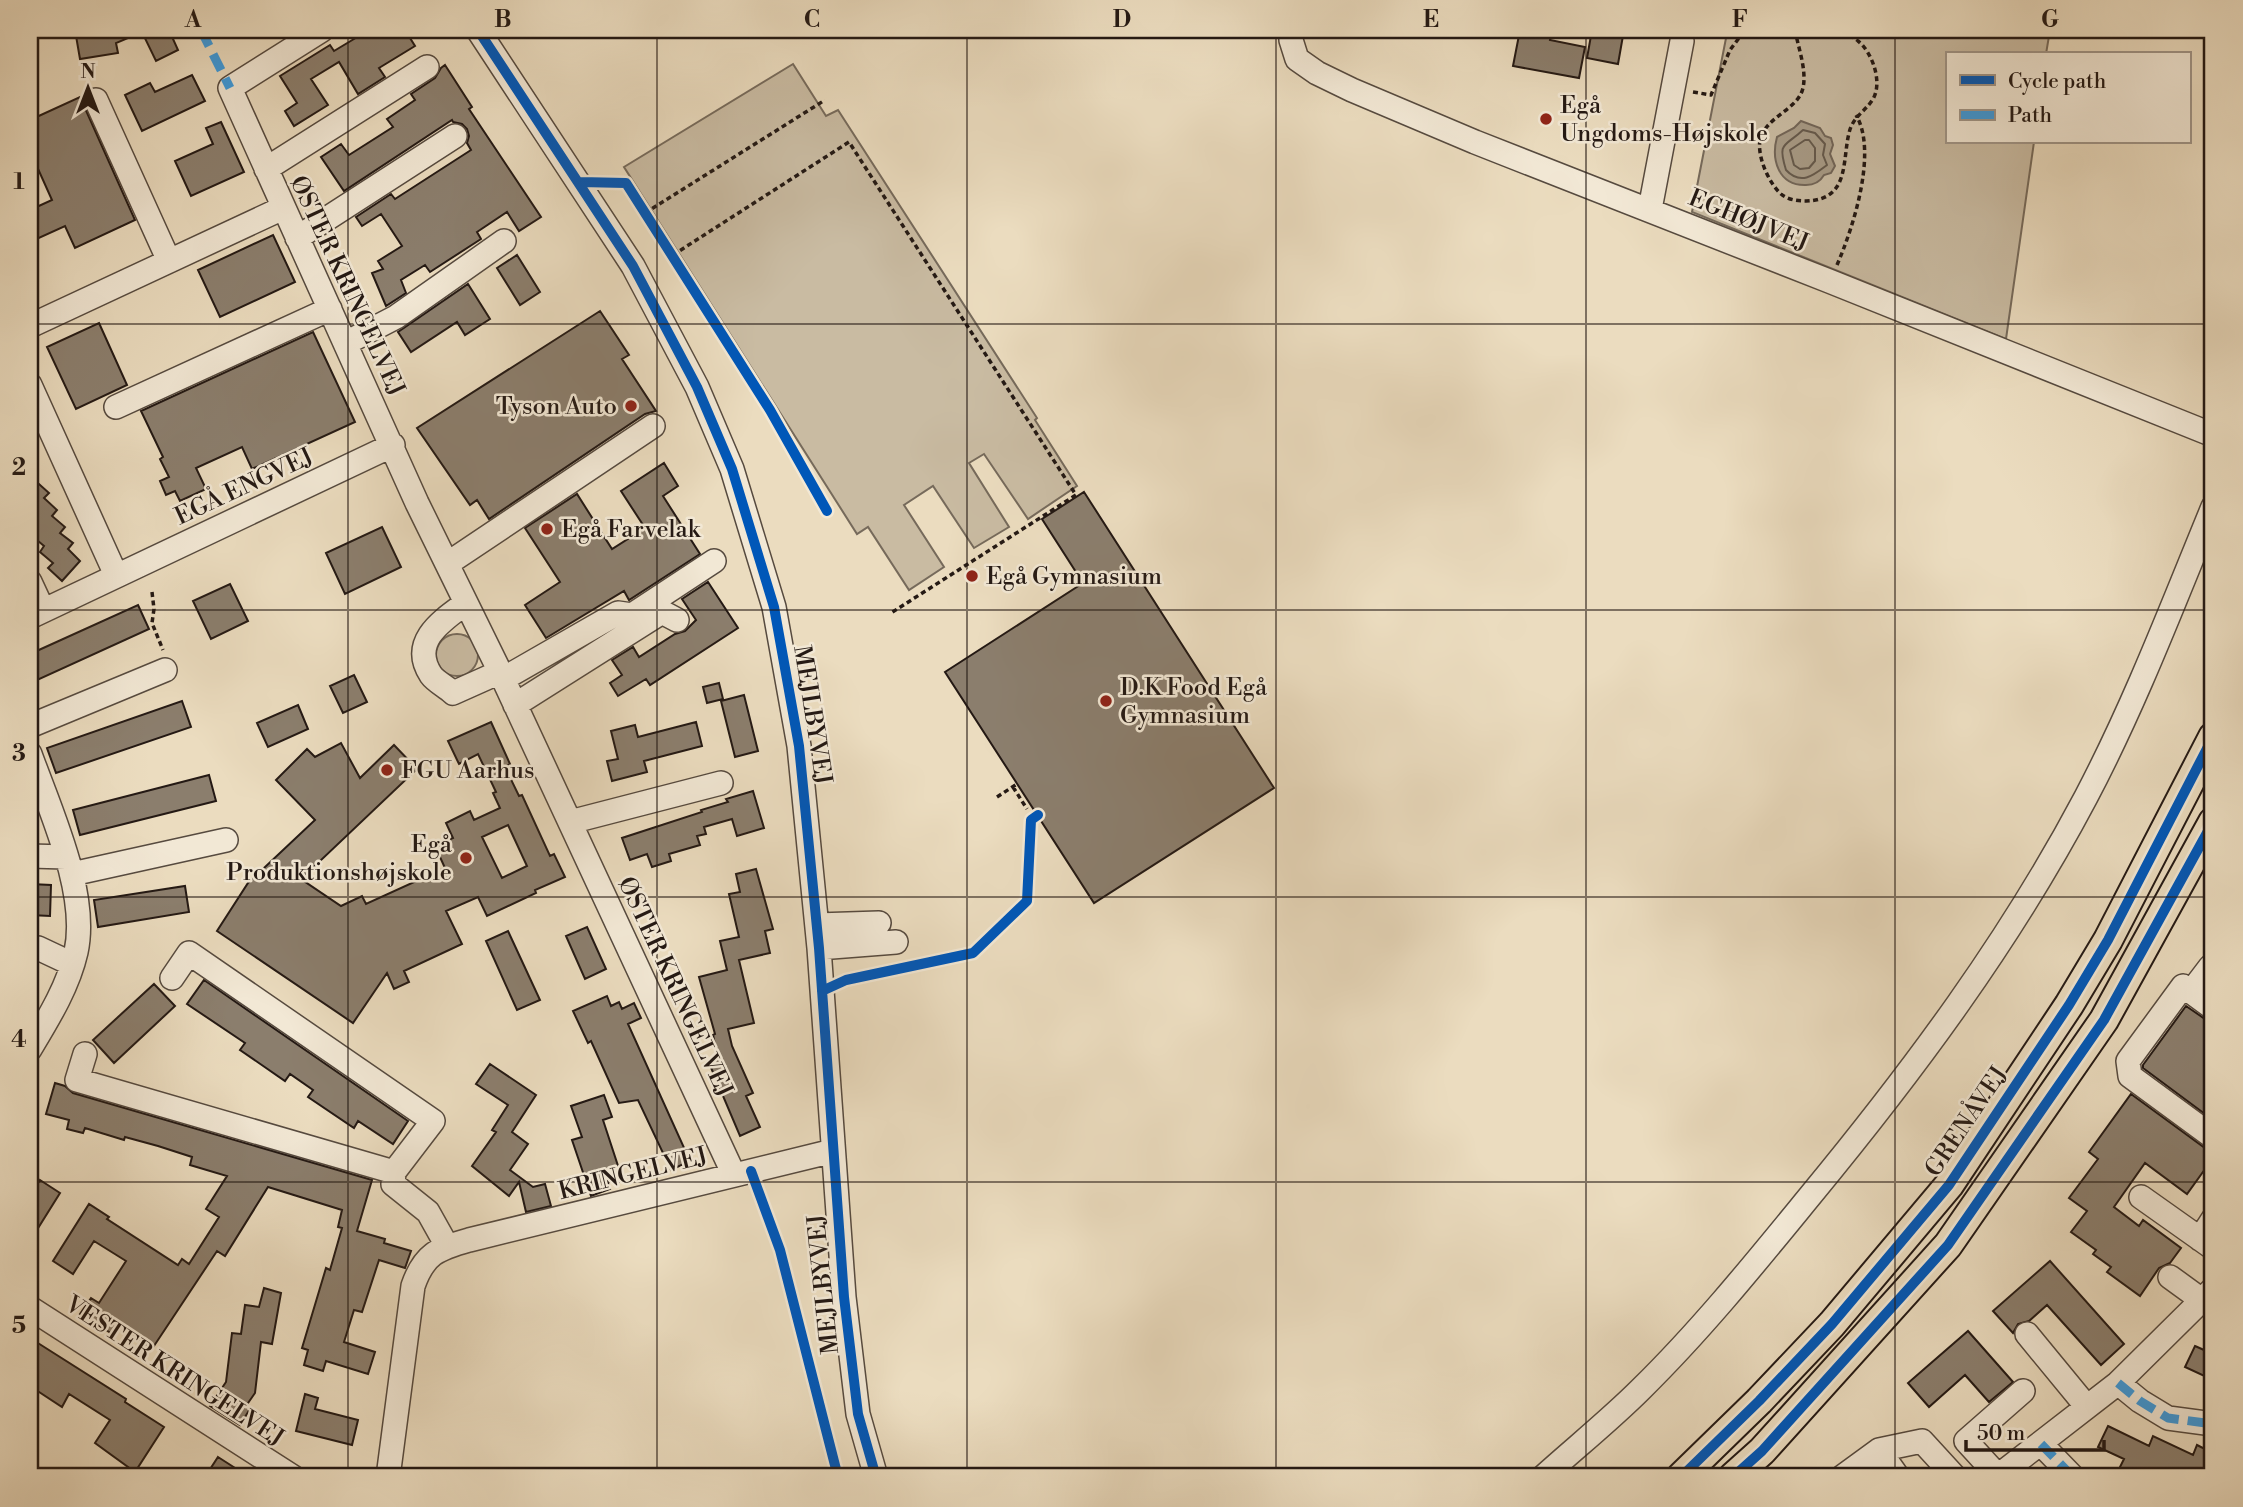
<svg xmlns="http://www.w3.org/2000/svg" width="2243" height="1507" viewBox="0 0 2243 1507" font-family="'Libre Bodoni',serif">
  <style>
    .green { fill: #c9bba2; stroke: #766a5b; stroke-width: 2 }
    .water { fill: #a79a85; stroke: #736658; stroke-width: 2 }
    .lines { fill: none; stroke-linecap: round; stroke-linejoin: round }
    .shore { stroke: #665a4c; stroke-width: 2 }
    .building { fill: #8b7e6d; stroke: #241914; stroke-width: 2; fill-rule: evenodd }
    .minor-casing { stroke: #564a3f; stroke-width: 26 }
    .major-casing { stroke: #241914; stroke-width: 32 }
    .path { stroke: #241914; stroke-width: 3.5; stroke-dasharray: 5 3.5; stroke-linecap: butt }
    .minor { stroke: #f2e8d5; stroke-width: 23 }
    .major { stroke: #ebdcbf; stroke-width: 28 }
    .quiet { stroke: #3c9bde; stroke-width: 9; stroke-dasharray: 18 9; stroke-linecap: butt }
    .cycleway-casing { stroke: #f2e8d5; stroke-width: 15 }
    .cycleway { stroke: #0057b8; stroke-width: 10 }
    .grid { fill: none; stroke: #241914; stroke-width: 2; stroke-opacity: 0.55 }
    .poi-dot { fill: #8f2418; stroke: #f2e8d5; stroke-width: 2.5 }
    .labels { text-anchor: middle; stroke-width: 5; stroke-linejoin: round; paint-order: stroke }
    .poi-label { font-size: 24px; fill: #241914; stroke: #f2e8d5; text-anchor: start }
    .street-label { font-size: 24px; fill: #241914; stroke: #f2e8d5 }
    .neatline { fill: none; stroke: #241914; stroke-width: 2.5 }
    .grid-label { font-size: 23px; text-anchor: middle; font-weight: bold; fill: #241914 }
  </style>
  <rect width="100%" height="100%" fill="#ebdcbf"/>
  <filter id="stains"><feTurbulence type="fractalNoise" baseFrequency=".00286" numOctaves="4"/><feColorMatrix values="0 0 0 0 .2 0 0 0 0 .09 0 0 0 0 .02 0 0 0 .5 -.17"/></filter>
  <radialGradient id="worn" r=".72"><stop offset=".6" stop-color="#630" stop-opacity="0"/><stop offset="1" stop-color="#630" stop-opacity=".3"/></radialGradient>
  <!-- green -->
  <path class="green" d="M 1730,30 L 2050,30 L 2046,54 L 1947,54 L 1947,142 L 2034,142 L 2006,339 L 1692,212 L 1727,33 Z
    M 793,64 L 826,116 L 838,110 L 1037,418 L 1035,420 L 1077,486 L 1028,519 L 984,454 L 969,463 L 1009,527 L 974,548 L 933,486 L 904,505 L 944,567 L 909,590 L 868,527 L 857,534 L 624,167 Z
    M436 655a21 21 0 1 1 42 0a21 21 0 1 1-42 0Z"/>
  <!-- water -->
  <path class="water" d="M 1801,121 L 1820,128 L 1825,136 L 1831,138 L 1833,145 L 1830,154 L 1835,166 L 1831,173 L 1824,175 C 1820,182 1814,185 1806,185 C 1778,186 1771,159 1777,137 L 1794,128 Z"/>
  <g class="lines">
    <!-- shore -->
    <path class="shore" d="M 1803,130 L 1815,133 L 1825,144 L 1823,155 L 1827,165 C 1814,175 1801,186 1786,170 C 1777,141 1785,147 1803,130 Z
      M 1805,140 L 1809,140 L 1815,148 L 1815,161 L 1809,168 L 1800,169 L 1794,165 L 1790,150 Z"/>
  </g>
  <!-- building -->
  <path class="building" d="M 75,30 L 169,30 L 178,50 L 156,61 L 142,32 L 116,43 L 118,53 L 80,59 Z
    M 369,30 L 405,30 L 415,46 L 379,68 L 385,77 L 358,94 L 339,62 L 311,79 L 328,105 L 294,126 L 285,111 L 297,103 L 280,76 L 330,45 L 334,51 Z
    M 1520,30 L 1552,30 L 1550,40 L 1585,47 L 1579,78 L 1513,66 Z
    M 1592,30 L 1624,30 L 1618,64 L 1587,58 Z
    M 445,65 L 472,107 L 469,109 L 541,217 L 519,231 L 507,212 L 477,232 L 481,239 L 430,272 L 425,265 L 401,280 L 406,293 L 386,306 L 372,273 L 383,269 L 378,261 L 402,246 L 381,214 L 362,226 L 356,217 L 391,194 L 395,199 L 471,150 L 467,143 L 469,136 L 467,129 L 462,124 L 453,122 L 452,120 L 344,191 L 321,157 L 341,144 L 349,155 L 393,127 L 387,119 L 415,100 L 411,94 L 435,78 L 441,68 Z
    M 192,75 L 205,101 L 142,131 L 125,95 L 150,83 L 155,92 Z
    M 80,97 L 135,220 L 75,248 L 65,226 L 30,242 L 30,210 L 52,200 L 30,151 L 30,120 Z
    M 221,122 L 244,172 L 191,196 L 175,161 L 213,144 L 206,128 Z
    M 273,235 L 295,282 L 220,317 L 198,270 Z
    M 517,255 L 540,292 L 520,305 L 497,268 Z
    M 468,284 L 490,319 L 465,335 L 457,322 L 411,352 L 398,332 Z
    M 600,311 L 629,355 L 622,359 L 656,411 L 645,414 L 489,519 L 477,500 L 470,505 L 417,428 Z
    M 99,323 L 127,385 L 76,409 L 47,347 Z
    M 313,332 L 355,422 L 252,469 L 242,447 L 196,468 L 206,489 L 180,501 L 175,491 L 166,495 L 160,481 L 169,477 L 160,459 L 163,457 L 141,411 Z
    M 664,463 L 678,486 L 663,496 L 700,554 L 629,600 L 624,591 L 546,638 L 525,605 L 560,582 L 525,528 L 577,494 L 612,549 L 645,528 L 621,491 Z
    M 30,476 L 49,493 L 44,498 L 57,510 L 52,516 L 65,527 L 60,533 L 73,543 L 68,549 L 80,561 L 62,581 L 48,568 L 53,563 L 40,552 L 44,546 L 31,535 L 36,530 L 30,524 Z
    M 1084,492 L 1274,788 L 1094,903 L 945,672 L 1083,583 L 1042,519 Z
    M 382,527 L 401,567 L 345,594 L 326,553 Z
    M 708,582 L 738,628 L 650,685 L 646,679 L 618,696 L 610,683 L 622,675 L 612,660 L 633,647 L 639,657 L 675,634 L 685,631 L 696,620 L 682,599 Z
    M 230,584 L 248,621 L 211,639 L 193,601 Z
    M 138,605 L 149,629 L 35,681 L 30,670 L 30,654 Z
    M 354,675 L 367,702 L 343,713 L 330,686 Z
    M 719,683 L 723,699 L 707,703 L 703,687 Z
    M 744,695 L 758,751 L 735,757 L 721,701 Z
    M 182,701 L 191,727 L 56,773 L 47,748 Z
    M 298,705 L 308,729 L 268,747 L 257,723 Z
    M 491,722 L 510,764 L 505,767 L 519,796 L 522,795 L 550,856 L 554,854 L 565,877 L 535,890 L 536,893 L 487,916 L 478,897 L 446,911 L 462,944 L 404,971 L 409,982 L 394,989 L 387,973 L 353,1023 L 217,931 L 248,883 L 315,820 L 276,780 L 307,749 L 315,757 L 341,743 L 360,778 L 394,745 L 417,769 L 301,879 L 341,906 L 362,896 L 366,904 L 445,868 L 435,846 L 453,838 L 446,823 L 470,811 L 474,820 L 500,808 L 493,793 L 496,792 L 478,754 L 459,764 L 448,741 ZM 508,825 L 527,866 L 502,878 L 482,837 Z
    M 696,722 L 702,746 L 644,761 L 647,772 L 612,781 L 607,761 L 618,759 L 611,731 L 635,725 L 638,737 Z
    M 209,775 L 216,801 L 80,835 L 73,810 Z
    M 753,791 L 764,828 L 737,836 L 732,819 L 704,827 L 706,834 L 697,836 L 700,845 L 669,854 L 671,861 L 652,867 L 647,854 L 630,860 L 622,838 L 702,812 L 701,810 L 728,802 L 726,799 Z
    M 756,869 L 773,929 L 765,931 L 770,953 L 739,960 L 754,1023 L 728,1029 L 732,1046 L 753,1093 L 746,1096 L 760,1127 L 740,1136 L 709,1063 L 718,1059 L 713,1035 L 715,1034 L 699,977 L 727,970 L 720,941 L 739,937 L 729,894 L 740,892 L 736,874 Z
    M 30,884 L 51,885 L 50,916 L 30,915 Z
    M 185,886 L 189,912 L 98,927 L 94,900 Z
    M 587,927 L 606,969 L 585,979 L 566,936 Z
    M 508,931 L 540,1000 L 517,1010 L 486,941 Z
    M 204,980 L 408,1121 L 393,1144 L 358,1121 L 354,1128 L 308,1097 L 313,1090 L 290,1074 L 285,1081 L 240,1050 L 245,1043 L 187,1004 Z
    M 154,984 L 175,1006 L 114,1063 L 93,1040 Z
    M 607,996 L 611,1006 L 619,1002 L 622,1009 L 634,1003 L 641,1018 L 628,1024 L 690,1161 L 671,1170 L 638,1100 L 619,1103 L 591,1041 L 588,1043 L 573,1011 Z
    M 2186,1006 L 2205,1019 L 2213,1022 L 2213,1120 L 2143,1068 L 2143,1065 Z
    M 490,1064 L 536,1095 L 512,1132 L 528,1144 L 510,1170 L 533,1187 L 545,1184 L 551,1206 L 526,1212 L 519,1182 L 509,1196 L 472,1166 L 496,1132 L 492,1130 L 508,1105 L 476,1084 Z
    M 55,1083 L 65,1086 L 73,1093 L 372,1180 L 357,1231 L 385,1239 L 384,1243 L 411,1251 L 405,1268 L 379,1260 L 362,1312 L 354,1310 L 344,1342 L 375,1352 L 368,1374 L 326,1361 L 323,1371 L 304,1365 L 308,1350 L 302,1348 L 326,1268 L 330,1270 L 342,1228 L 338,1227 L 342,1210 L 268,1187 L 225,1256 L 217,1251 L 152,1349 L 119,1328 L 114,1335 L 80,1314 L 91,1298 L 99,1303 L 126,1261 L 94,1241 L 73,1274 L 53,1261 L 89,1204 L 109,1217 L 107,1219 L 178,1265 L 182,1259 L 189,1264 L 219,1217 L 206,1209 L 227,1176 L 190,1165 L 192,1157 L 158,1146 L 125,1137 L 124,1140 L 85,1128 L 83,1133 L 67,1129 L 69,1120 L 46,1114 Z
    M 2131,1094 L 2205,1148 L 2213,1151 L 2213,1158 L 2187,1194 L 2145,1163 L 2114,1207 L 2139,1226 L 2143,1220 L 2181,1248 L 2170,1263 L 2159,1268 L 2140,1296 L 2107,1272 L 2111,1267 L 2093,1254 L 2096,1250 L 2071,1232 L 2087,1211 L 2069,1198 L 2098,1159 L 2089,1152 Z
    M 604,1095 L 612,1117 L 603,1120 L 620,1172 L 606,1177 L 610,1189 L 591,1196 L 572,1140 L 582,1137 L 571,1106 Z
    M 40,1180 L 60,1193 L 30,1241 L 30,1196 Z
    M 2050,1261 L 2124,1344 L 2101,1365 L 2047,1305 L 2029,1321 L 2018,1324 L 2013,1333 L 1993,1311 Z
    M 264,1288 L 281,1293 L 272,1344 L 261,1342 L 255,1393 L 246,1406 L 250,1409 L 240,1425 L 210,1406 L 226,1382 L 232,1333 L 241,1334 L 245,1305 L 259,1307 Z
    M 1968,1331 L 2013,1382 L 1989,1402 L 1965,1375 L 1929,1407 L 1908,1383 Z
    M 30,1338 L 126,1399 L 125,1402 L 164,1427 L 135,1472 L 95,1443 L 110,1420 L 69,1394 L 62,1407 L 30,1386 Z
    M 2195,1346 L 2213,1354 L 2213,1380 L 2185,1367 Z
    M 305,1394 L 318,1398 L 315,1409 L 358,1420 L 352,1445 L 296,1431 Z
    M 2108,1426 L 2149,1446 L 2153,1436 L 2193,1455 L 2197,1445 L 2213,1453 L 2213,1477 L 2125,1477 L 2117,1473 L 2124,1459 L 2098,1447 Z
    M 218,1457 L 249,1477 L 205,1477 Z"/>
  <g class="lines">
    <!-- minor casing -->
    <g class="minor-casing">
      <path id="minor" d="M 322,30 L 230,88 L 417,503 L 500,672 L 734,1175
        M 478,30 L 633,266 L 697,387 L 732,469 L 774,607 L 799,746 L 819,948 L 844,1297 L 858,1414 L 876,1477
        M 1291,30 L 1291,40 L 1297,59 L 1317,73 L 1352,90 L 1475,142 L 1829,281 L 2213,435
        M 96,100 L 169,261
        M 266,169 L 427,67
        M 1650,209 L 1682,41
        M 297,238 L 455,136
        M 30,326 L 283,208
        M 346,343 L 396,317 L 504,241
        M 30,385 L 116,575
        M 116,407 L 330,309
        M 447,564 L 653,426
        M 30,582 L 43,610
        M 466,603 C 443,620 409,641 431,675 C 436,682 447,687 453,693 L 500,672
        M 30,617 L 393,445
        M 503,679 L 618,613 L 632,615 L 714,561
        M 515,705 L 662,612 L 677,620
        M 30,726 L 165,670
        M 30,754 C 50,810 89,893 76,952 C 68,987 48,1019 30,1049
        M 570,822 L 721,783
        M 30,856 L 66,857
        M 72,874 L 226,840
        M 817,925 L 879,923
        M 30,948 L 38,948 L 72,964
        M 819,948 L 896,942
        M 2191,992 L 2210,967 L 2213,968
        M 2213,1008 L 2183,986 L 2128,1061 L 2130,1076 L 2213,1137
        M 85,1054 L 77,1080 L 394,1172 L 433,1121 L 189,953 L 172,978
        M 394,1172 L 393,1184 L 428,1212 L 447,1246
        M 2141,1197 L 2213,1248
        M 2200,1239 L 2213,1219
        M 2170,1277 L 2203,1301
        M 30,1308 L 293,1477
        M 2027,1334 L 2087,1407
        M 2118,1383 L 2140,1401 L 2168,1418 L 2213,1424
        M 2023,1391 L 1966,1441 L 1998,1476 L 2118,1383 L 2213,1289
        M 2041,1444 L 2073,1477
        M 1879,1450 L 1922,1441 L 1955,1477
        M 388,1477 L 413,1286 C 424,1254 437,1249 469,1240 L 833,1151
        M 1543,1477 C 1575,1448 1610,1420 1641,1389 C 1702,1329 1756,1262 1810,1196 C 1913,1071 2010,941 2086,797 C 2135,704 2173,604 2213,507
        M 1842,1477 L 1879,1450 L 1898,1477"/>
    </g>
    <!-- major casing -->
    <g class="major-casing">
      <path id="major" d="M 1681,1477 L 1759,1401 L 1832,1324 L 1949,1185 L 2069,1005 L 2108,940 L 2213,737
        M 1733,1477 L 1762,1451 L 1948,1245 L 2104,1020 L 2213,822"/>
    </g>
    <!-- path -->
    <path class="path" d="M 1795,30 C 1798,47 1807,70 1803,88 C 1798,110 1766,116 1760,140 C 1757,157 1769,183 1781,194 C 1788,200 1798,201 1806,201 C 1850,200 1842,161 1849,133 C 1853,116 1865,112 1873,99 C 1883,82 1872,52 1858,41 C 1852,36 1845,34 1839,30
      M 1693,92 L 1711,95 L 1730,50 L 1745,30
      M 645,213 L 825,100
      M 673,255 L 849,142 L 1076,495 L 891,613
      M 1837,265 C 1853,228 1878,152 1856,115
      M 152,592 L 154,609 L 152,623 L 163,650
      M 1013,787 L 1027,809
      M 997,797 L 1017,784"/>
    <!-- minor -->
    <use href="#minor" class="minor"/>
    <!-- major -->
    <use href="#major" class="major"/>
    <!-- quiet -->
    <path class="quiet" d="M 201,30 L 230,88
      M 2206,1298 L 2213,1303
      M 2118,1383 L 2140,1401 L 2168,1418 L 2213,1424
      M 2041,1444 L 2073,1477"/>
    <!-- cycleway casing -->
    <g class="cycleway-casing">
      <path id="cycleway" d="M 478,30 L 633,266 L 697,387 L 732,469 L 774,607 L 799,746 L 819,948 L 844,1297 L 858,1414 L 876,1477
        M 580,182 L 626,183 L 770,410 L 827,511
        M 822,991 L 846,980 L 973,953 L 1027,901 L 1031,820 L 1038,815
        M 751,1171 L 780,1250 L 838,1477
        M 1681,1477 L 1759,1401 L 1832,1324 L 1949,1185 L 2069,1005 L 2108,940 L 2213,737
        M 1733,1477 L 1762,1451 L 1948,1245 L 2104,1020 L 2213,822"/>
    </g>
    <!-- cycleway -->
    <use href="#cycleway" class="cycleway"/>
  </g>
  <!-- grid -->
  <path class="grid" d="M 348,30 L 348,1477M 657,30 L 657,1477M 967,30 L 967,1477M 1276,30 L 1276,1477M 1586,30 L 1586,1477M 1895,30 L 1895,1477M 30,324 L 2213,324M 30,610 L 2213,610M 30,897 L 2213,897M 30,1182 L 2213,1182"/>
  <!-- markers -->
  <g class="poi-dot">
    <circle cx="1546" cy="119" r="7"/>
    <circle cx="631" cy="406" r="7"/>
    <circle cx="547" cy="529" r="7"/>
    <circle cx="972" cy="576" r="7"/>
    <circle cx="1106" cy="701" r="7"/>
    <circle cx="387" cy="770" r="7"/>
    <circle cx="466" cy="858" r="7"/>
  </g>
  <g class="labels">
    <!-- poi labels -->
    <g class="poi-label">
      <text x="1560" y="113">Egå<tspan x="1560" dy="28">Ungdoms-Højskole</tspan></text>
      <text x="617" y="414" text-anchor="end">Tyson Auto</text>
      <text x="561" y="537">Egå Farvelak</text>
      <text x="986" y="584">Egå Gymnasium</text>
      <text x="1120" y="695">D.K Food Egå<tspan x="1120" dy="28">Gymnasium</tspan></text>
      <text x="401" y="778">FGU Aarhus</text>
      <text x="452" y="852" text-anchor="end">Egå<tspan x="452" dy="28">Produktionshøjskole</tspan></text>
    </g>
    <!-- street labels -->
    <g class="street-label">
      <text transform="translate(1749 220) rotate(22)" y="8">EGHØJVEJ</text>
      <text transform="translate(348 286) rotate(65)" y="8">ØSTER KRINGELVEJ</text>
      <text transform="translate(244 486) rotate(-25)" y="8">EGÅ ENGVEJ</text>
      <text transform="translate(813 715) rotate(81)" y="8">MEJLBYVEJ</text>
      <text transform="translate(676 987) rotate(65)" y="8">ØSTER KRINGELVEJ</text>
      <text transform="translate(1966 1121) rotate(-56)" y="8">GRENÅVEJ</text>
      <text transform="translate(633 1173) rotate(-14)" y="8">KRINGELVEJ</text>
      <text transform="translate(823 1284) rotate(-96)" y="8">MEJLBYVEJ</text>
      <text transform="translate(175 1371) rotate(33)" y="8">VESTER KRINGELVEJ</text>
    </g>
  </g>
  <!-- margin -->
  <rect width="2243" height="1507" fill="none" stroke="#ebdcbf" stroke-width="77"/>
  <!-- legend -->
  <rect x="1946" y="52" width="245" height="91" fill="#f2e8d5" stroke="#a09588" stroke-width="2"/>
  <rect x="1960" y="75" width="35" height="10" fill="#0057b8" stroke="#a09588" stroke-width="2"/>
  <text x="2008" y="88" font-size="21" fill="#241914">Cycle path</text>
  <rect x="1960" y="110" width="35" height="10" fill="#3c9bde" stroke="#a09588" stroke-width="2"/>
  <text x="2008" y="122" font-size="21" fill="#241914">Path</text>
  <!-- north arrow -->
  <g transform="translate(88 88)" stroke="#f2e8d5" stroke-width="5" paint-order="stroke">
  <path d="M0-5L12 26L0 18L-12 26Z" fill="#241914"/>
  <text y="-10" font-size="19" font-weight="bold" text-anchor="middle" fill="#241914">N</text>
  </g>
  <!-- scale -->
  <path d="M1966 1440v10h138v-10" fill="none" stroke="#241914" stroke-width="3.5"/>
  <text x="1977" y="1440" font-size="21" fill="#241914" stroke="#f2e8d5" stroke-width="5" paint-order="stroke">50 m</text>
  <rect x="38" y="38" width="2166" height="1430" class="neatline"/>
  <g class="grid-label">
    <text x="193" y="27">A</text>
    <text x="503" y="27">B</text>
    <text x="812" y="27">C</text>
    <text x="1122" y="27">D</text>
    <text x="1431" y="27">E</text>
    <text x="1740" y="27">F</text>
    <text x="2050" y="27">G</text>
    <text x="19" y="189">1</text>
    <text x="19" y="475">2</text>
    <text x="19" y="761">3</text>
    <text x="19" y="1047">4</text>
    <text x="19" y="1333">5</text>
  </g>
  <rect width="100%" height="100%" filter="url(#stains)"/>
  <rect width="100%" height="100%" fill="url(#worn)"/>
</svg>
